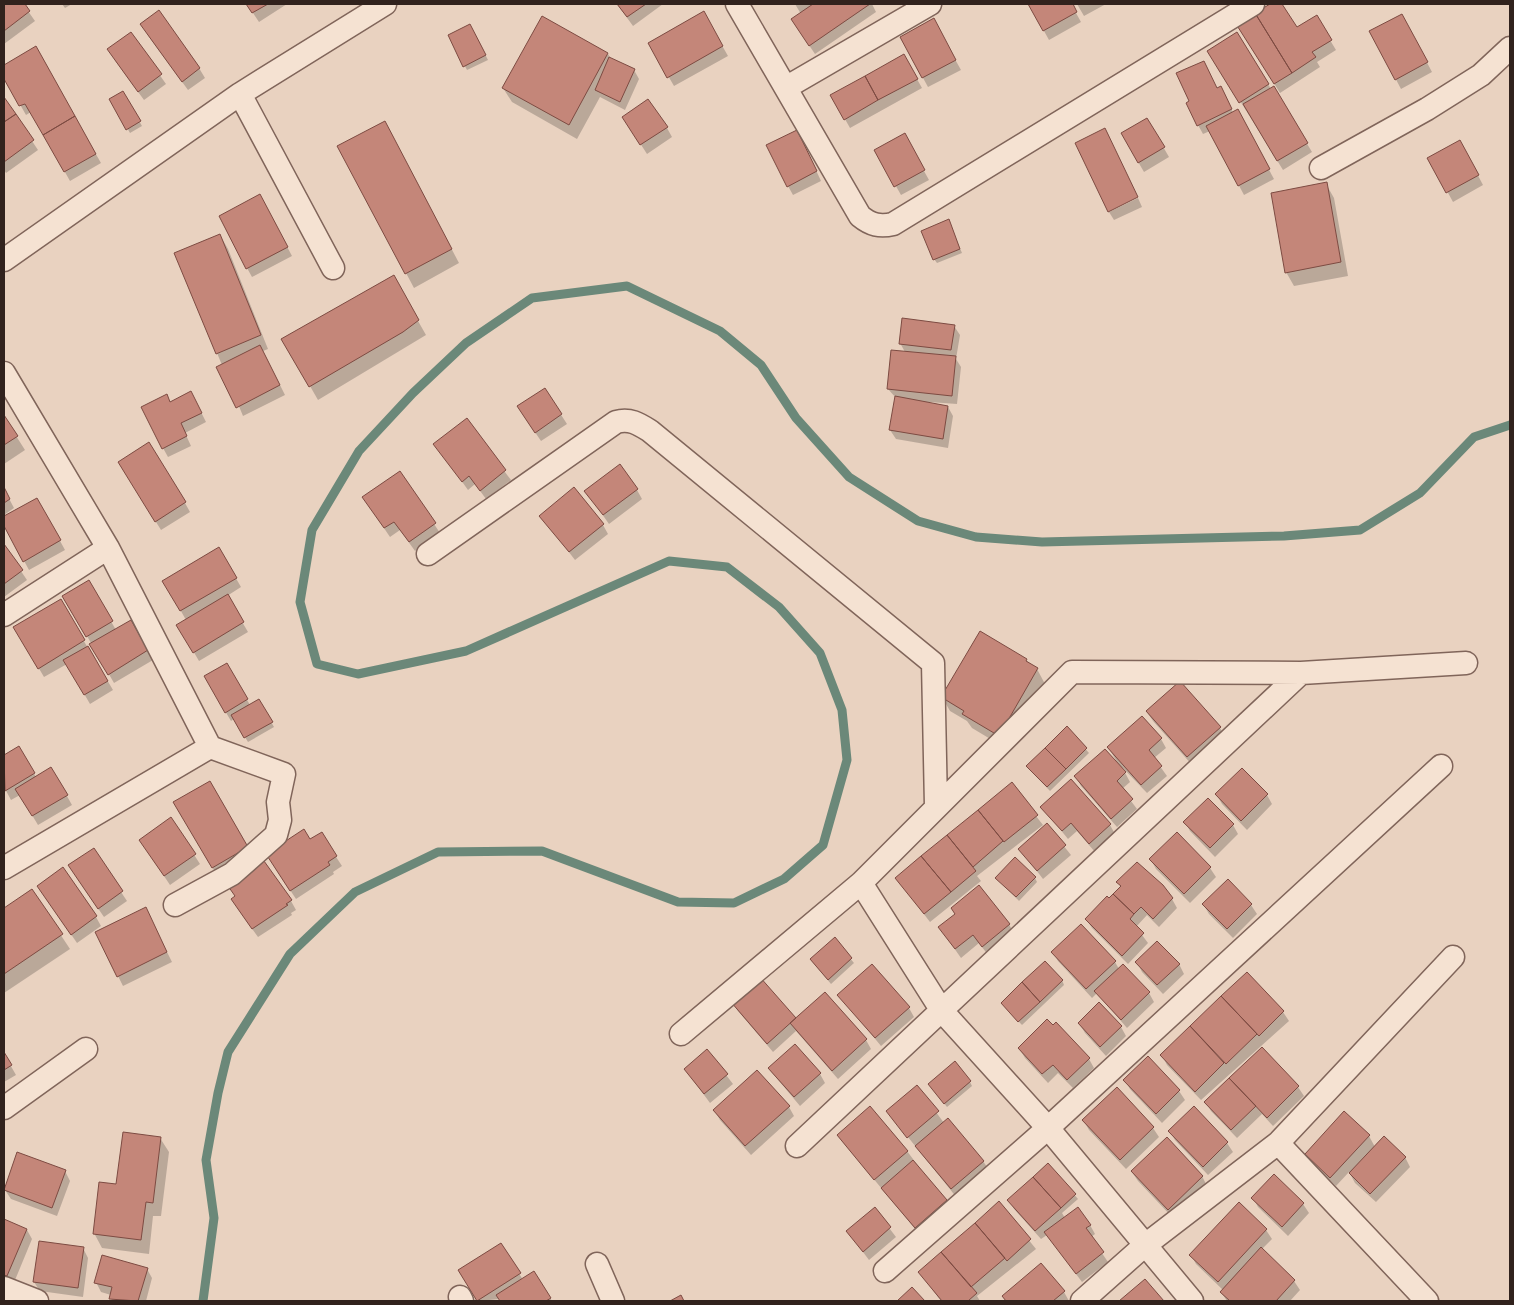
<svg xmlns="http://www.w3.org/2000/svg" width="1514" height="1305" viewBox="0 0 1514 1305" font-family="'PT Serif',serif">
  <style>
    .shadow { fill: #0003 }
    .lines { fill: none; stroke-linecap: round; stroke-linejoin: round }
    .stream { stroke: #6b8879; stroke-width: 9 }
    .building { fill: #c48679; stroke: #7d4b42 }
    .minor-casing { stroke: #80655a; stroke-width: 25 }
    .minor { stroke: #f5e2d2; stroke-width: 22 }
  </style>
  <rect width="100%" height="100%" fill="#e9d2c0"/>
  <!-- shadow -->
  <path class="shadow" d="M 4,4 L 23,4 L 35,21 L 4,44 Z
    M 62,4 L 72,4 L 65,8 Z
    M 247,4 L 287,4 L 259,22 Z
    M 617,4 L 663,4 L 633,26 Z
    M 795,4 L 872,4 L 876,12 L 815,54 L 798,29 L 801,14 Z
    M 1029,4 L 1071,4 L 1081,22 L 1049,40 Z
    M 1077,4 L 1106,4 L 1084,16 Z
    M 1272,4 L 1281,4 L 1297,29 L 1316,17 L 1336,50 L 1317,62 L 1320,67 L 1280,93 L 1238,25 Z
    M 703,12 L 728,56 L 674,86 L 649,43 Z
    M 933,20 L 961,70 L 928,87 L 901,38 Z
    M 470,25 L 488,60 L 467,70 L 449,36 Z
    M 1407,25 L 1432,72 L 1401,89 L 1371,32 Z
    M 131,34 L 166,84 L 144,100 L 114,59 Z
    M 147,34 L 199,68 L 205,78 L 188,90 Z
    M 1237,34 L 1271,89 L 1273,87 L 1312,152 L 1283,170 L 1209,51 Z
    M 35,48 L 101,163 L 70,181 L 31,112 L 26,115 L 4,76 L 4,66 Z
    M 608,54 L 611,59 L 634,70 L 639,79 L 625,110 L 600,97 L 577,139 L 512,102 L 503,88 Z
    M 904,56 L 922,88 L 850,128 L 832,96 Z
    M 1217,89 L 1226,97 L 1233,113 L 1242,120 L 1274,179 L 1244,195 L 1210,131 L 1203,134 L 1198,125 L 1191,102 Z
    M 123,93 L 142,126 L 130,133 L 111,100 Z
    M 4,99 L 38,150 L 6,173 L 4,170 Z
    M 1147,119 L 1169,157 L 1144,172 L 1122,134 Z
    M 629,126 L 667,128 L 672,137 L 647,154 Z
    M 904,135 L 929,180 L 901,195 L 876,151 Z
    M 392,136 L 459,263 L 414,288 L 339,147 Z
    M 802,140 L 821,181 L 793,195 L 788,186 Z
    M 1465,151 L 1483,185 L 1453,202 L 1429,158 Z
    M 1326,184 L 1334,198 L 1348,276 L 1294,286 L 1286,272 Z
    M 1138,198 L 1142,207 L 1114,220 L 1109,212 Z
    M 265,205 L 292,256 L 252,277 L 247,268 Z
    M 950,225 L 962,253 L 937,263 L 934,259 Z
    M 220,235 L 228,249 L 268,349 L 263,351 L 285,395 L 243,416 L 217,353 Z
    M 393,277 L 426,335 L 318,400 L 283,339 Z
    M 954,326 L 960,335 L 956,359 L 961,367 L 957,404 L 929,402 L 929,404 L 948,407 L 953,416 L 948,448 L 896,439 L 890,430 L 896,398 L 888,389 L 905,352 L 900,343 Z
    M 545,390 L 567,424 L 541,441 L 524,416 Z
    M 196,402 L 206,422 L 185,433 L 191,446 L 168,457 L 163,448 L 170,403 Z
    M 4,417 L 25,450 L 4,464 Z
    M 466,420 L 511,480 L 486,499 L 475,484 L 468,490 L 435,444 Z
    M 125,472 L 185,503 L 190,512 L 161,530 Z
    M 4,489 L 14,508 L 4,515 Z
    M 637,490 L 642,499 L 609,524 L 586,491 Z
    M 37,499 L 65,550 L 29,570 L 4,524 L 4,518 Z
    M 369,506 L 434,524 L 440,533 L 415,551 L 400,530 L 390,537 Z
    M 541,516 L 603,525 L 608,534 L 575,560 Z
    M 4,546 L 27,580 L 4,597 Z
    M 219,549 L 241,587 L 227,596 L 248,632 L 199,661 L 178,625 L 186,620 L 164,581 Z
    M 88,582 L 116,630 L 130,621 L 153,660 L 114,683 L 64,596 Z
    M 60,601 L 113,690 L 90,704 L 67,664 L 44,677 L 15,628 Z
    M 1026,660 L 1037,669 L 1045,684 L 1007,749 L 972,728 L 967,721 L 950,711 L 942,697 Z
    M 226,664 L 250,705 L 259,701 L 274,727 L 248,742 L 234,719 L 231,721 L 205,677 Z
    M 1147,712 L 1220,728 L 1225,737 L 1193,766 L 1153,721 Z
    M 1067,728 L 1089,753 L 1050,791 L 1030,770 Z
    M 1161,739 L 1166,748 L 1154,758 L 1167,776 L 1147,793 L 1122,767 L 1130,782 L 1122,789 L 1137,809 L 1117,827 L 1081,786 L 1076,777 L 1117,762 L 1108,747 Z
    M 19,747 L 36,777 L 51,768 L 72,805 L 38,825 L 20,795 L 11,800 L 4,787 L 4,756 Z
    M 1242,770 L 1267,795 L 1272,804 L 1247,830 L 1222,804 L 1217,795 Z
    M 1071,781 L 1110,825 L 1115,834 L 1095,852 L 1077,831 L 1068,839 L 1042,807 Z
    M 1011,784 L 1043,825 L 977,876 L 981,881 L 930,922 L 896,878 Z
    M 175,803 L 252,857 L 218,877 Z
    M 171,819 L 200,864 L 170,885 L 146,849 Z
    M 1185,822 L 1233,825 L 1238,834 L 1215,857 L 1190,831 Z
    M 1047,825 L 1071,855 L 1043,879 L 1020,849 Z
    M 1177,833 L 1210,868 L 1216,877 L 1190,903 L 1156,869 L 1151,860 Z
    M 321,834 L 342,866 L 333,872 L 334,874 L 296,899 L 273,864 Z
    M 93,850 L 127,901 L 104,917 L 75,875 Z
    M 997,878 L 1035,878 L 1037,882 L 1019,901 Z
    M 1228,880 L 1251,905 L 1257,914 L 1233,938 L 1209,914 L 1203,904 Z
    M 1118,882 L 1172,899 L 1177,908 L 1159,927 L 1147,915 L 1136,927 L 1148,943 L 1128,964 L 1092,928 L 1086,919 L 1121,888 Z
    M 31,890 L 70,949 L 4,993 L 4,910 Z
    M 44,895 L 96,917 L 101,926 L 77,943 Z
    M 236,897 L 291,901 L 296,910 L 291,913 L 292,915 L 258,937 L 238,909 Z
    M 150,918 L 172,962 L 123,986 L 118,976 Z
    M 1009,924 L 1014,934 L 988,955 L 979,943 L 961,958 L 940,928 Z
    M 834,939 L 854,963 L 831,984 L 811,960 Z
    M 1053,952 L 1115,962 L 1119,969 L 1149,993 L 1154,1002 L 1127,1028 L 1097,993 L 1092,998 L 1058,961 Z
    M 1137,962 L 1179,964 L 1184,974 L 1163,994 L 1142,972 Z
    M 1247,973 L 1283,1012 L 1289,1021 L 1201,1100 L 1167,1065 L 1162,1055 Z
    M 1062,980 L 1064,985 L 1022,1025 L 1005,1007 Z
    M 825,994 L 866,1040 L 871,1049 L 838,1079 L 796,1031 L 773,1052 L 738,1011 L 732,1002 L 796,1020 Z
    M 839,995 L 909,1008 L 914,1017 L 881,1046 Z
    M 1079,1023 L 1121,1027 L 1126,1036 L 1106,1056 L 1085,1033 Z
    M 1019,1048 L 1089,1059 L 1094,1068 L 1073,1088 L 1058,1073 L 1048,1083 L 1025,1058 Z
    M 1262,1049 L 1298,1087 L 1304,1096 L 1273,1126 L 1262,1114 L 1237,1138 L 1211,1111 L 1206,1102 Z
    M 707,1050 L 733,1084 L 710,1103 L 685,1069 Z
    M 4,1054 L 16,1075 L 4,1082 Z
    M 1148,1058 L 1179,1091 L 1185,1100 L 1162,1123 L 1130,1089 L 1125,1080 Z
    M 769,1069 L 820,1074 L 825,1083 L 800,1106 Z
    M 970,1082 L 972,1086 L 947,1107 L 929,1084 Z
    M 917,1086 L 944,1123 L 983,1161 L 989,1170 L 957,1198 L 887,1111 Z
    M 1117,1089 L 1153,1128 L 1159,1137 L 1126,1169 L 1089,1130 L 1084,1121 Z
    M 789,1107 L 794,1116 L 751,1155 L 720,1120 L 714,1110 Z
    M 1170,1131 L 1227,1143 L 1233,1152 L 1208,1175 L 1175,1140 Z
    M 838,1136 L 907,1151 L 951,1210 L 921,1236 Z
    M 1369,1136 L 1375,1147 L 1405,1157 L 1410,1167 L 1376,1202 L 1355,1183 L 1349,1172 L 1336,1186 L 1312,1163 L 1306,1154 Z
    M 160,1138 L 169,1152 L 161,1216 L 153,1216 L 149,1254 L 102,1248 L 94,1233 Z
    M 1048,1164 L 1078,1199 L 1062,1213 L 1065,1218 L 1090,1225 L 1095,1234 L 1091,1237 L 1108,1262 L 1082,1282 L 1047,1235 L 1041,1239 L 1014,1209 L 1009,1200 Z
    M 65,1171 L 70,1181 L 57,1216 L 11,1199 L 5,1190 Z
    M 1132,1172 L 1202,1176 L 1207,1186 L 1173,1218 L 1138,1181 Z
    M 1253,1198 L 1303,1204 L 1309,1213 L 1288,1236 L 1258,1207 Z
    M 999,1203 L 1036,1249 L 977,1296 L 980,1301 L 941,1301 L 919,1272 Z
    M 874,1208 L 896,1237 L 869,1260 L 848,1232 Z
    M 4,1220 L 27,1230 L 32,1239 L 13,1285 L 4,1281 Z
    M 1266,1230 L 1272,1239 L 1261,1250 L 1294,1281 L 1300,1290 L 1290,1301 L 1227,1301 L 1221,1292 L 1223,1290 L 1196,1264 L 1191,1255 Z
    M 501,1244 L 523,1280 L 534,1272 L 552,1301 L 501,1301 L 500,1299 L 478,1301 L 465,1280 Z
    M 83,1248 L 88,1258 L 83,1297 L 40,1291 L 34,1282 Z
    M 147,1269 L 152,1278 L 146,1301 L 112,1301 L 111,1295 L 101,1292 L 96,1282 Z
    M 1064,1292 L 1069,1301 L 1006,1301 L 1004,1297 Z"/>
  <g class="lines">
    <!-- stream -->
    <path class="stream" d="M 203,1301 L 214,1218 L 206,1160 L 218,1093 L 228,1052 L 290,954 L 355,892 L 438,852 L 542,851 L 678,902 L 734,903 L 784,879 L 823,845 L 847,760 L 842,710 L 820,653 L 779,607 L 727,567 L 669,561 L 466,651 L 358,674 L 317,664 L 300,602 L 312,530 L 359,451 L 413,393 L 466,343 L 532,298 L 627,286 L 720,331 L 761,365 L 796,418 L 849,477 L 918,521 L 976,537 L 1042,542 L 1284,536 L 1360,530 L 1420,493 L 1474,437 L 1510,425"/>
  </g>
  <!-- building -->
  <path class="building" d="M 4,4 L 25,4 L 30,11 L 4,31 Z
    M 246,4 L 268,4 L 252,13 Z
    M 617,4 L 646,4 L 627,17 Z
    M 813,4 L 870,4 L 809,46 L 791,19 Z
    M 1028,4 L 1073,4 L 1077,12 L 1043,31 Z
    M 1270,4 L 1282,4 L 1297,27 L 1317,15 L 1332,40 L 1312,52 L 1316,57 L 1292,73 L 1255,13 Z
    M 159,10 L 200,68 L 182,82 L 140,24 Z
    M 704,11 L 723,46 L 667,78 L 648,43 Z
    M 1255,13 L 1292,73 L 1274,84 L 1236,24 Z
    M 1402,14 L 1428,62 L 1395,80 L 1369,31 Z
    M 542,16 L 608,53 L 569,125 L 502,88 Z
    M 934,18 L 956,60 L 922,78 L 900,37 Z
    M 470,24 L 486,55 L 463,67 L 448,35 Z
    M 131,32 L 162,74 L 138,92 L 107,49 Z
    M 1237,32 L 1269,84 L 1239,103 L 1207,51 Z
    M 36,46 L 75,116 L 43,135 L 25,104 L 19,106 L 4,79 L 4,65 Z
    M 904,54 L 918,79 L 878,100 L 865,76 Z
    M 609,57 L 635,69 L 620,102 L 595,90 Z
    M 1204,61 L 1217,88 L 1221,86 L 1232,109 L 1197,126 L 1186,103 L 1189,101 L 1176,73 Z
    M 865,76 L 878,100 L 844,120 L 830,95 Z
    M 1274,86 L 1308,143 L 1277,161 L 1243,104 Z
    M 123,91 L 141,121 L 126,130 L 109,99 Z
    M 4,97 L 16,114 L 4,122 Z
    M 648,99 L 668,127 L 640,145 L 622,117 Z
    M 1238,109 L 1270,169 L 1238,186 L 1206,126 Z
    M 16,114 L 34,140 L 4,162 L 4,122 Z
    M 75,116 L 96,154 L 64,172 L 43,135 Z
    M 1147,118 L 1165,147 L 1138,163 L 1121,133 Z
    M 385,121 L 452,249 L 405,274 L 337,146 Z
    M 1105,128 L 1138,197 L 1108,212 L 1075,143 Z
    M 797,130 L 817,171 L 787,187 L 766,145 Z
    M 905,133 L 925,170 L 894,187 L 874,150 Z
    M 1460,140 L 1479,175 L 1446,193 L 1427,158 Z
    M 1327,182 L 1341,262 L 1285,273 L 1271,193 Z
    M 260,194 L 288,247 L 246,269 L 219,216 Z
    M 949,219 L 960,249 L 933,260 L 921,231 Z
    M 220,234 L 261,335 L 216,354 L 174,253 Z
    M 394,275 L 419,320 L 403,332 L 309,387 L 281,339 Z
    M 902,318 L 955,325 L 951,350 L 899,344 Z
    M 260,345 L 280,385 L 236,408 L 216,367 Z
    M 891,350 L 956,356 L 952,396 L 887,389 Z
    M 545,388 L 562,414 L 535,433 L 517,406 Z
    M 191,391 L 202,413 L 181,423 L 187,436 L 162,449 L 141,407 L 167,394 L 170,402 Z
    M 895,396 L 948,406 L 943,439 L 889,430 Z
    M 4,415 L 18,436 L 4,445 Z
    M 467,418 L 506,470 L 480,491 L 469,476 L 462,482 L 433,444 Z
    M 149,442 L 186,502 L 155,522 L 118,462 Z
    M 620,464 L 638,489 L 603,515 L 584,491 Z
    M 400,471 L 436,523 L 409,542 L 394,522 L 384,528 L 362,497 Z
    M 4,487 L 10,499 L 4,503 Z
    M 574,487 L 604,524 L 569,552 L 539,516 Z
    M 37,498 L 61,540 L 23,562 L 4,526 L 4,516 Z
    M 4,544 L 23,570 L 4,584 Z
    M 219,547 L 237,578 L 180,611 L 162,581 Z
    M 89,580 L 113,621 L 86,637 L 62,596 Z
    M 228,594 L 244,622 L 193,653 L 176,625 Z
    M 61,599 L 85,640 L 38,669 L 13,627 Z
    M 131,620 L 148,650 L 108,675 L 89,644 Z
    M 980,631 L 1027,659 L 1026,661 L 1038,668 L 999,736 L 962,714 L 964,711 L 941,697 Z
    M 88,646 L 108,681 L 84,695 L 63,660 Z
    M 227,663 L 248,699 L 225,713 L 204,676 Z
    M 1180,681 L 1221,727 L 1187,757 L 1146,711 Z
    M 259,699 L 273,722 L 244,738 L 231,715 Z
    M 1142,716 L 1162,738 L 1149,750 L 1162,766 L 1141,785 L 1107,747 Z
    M 1067,726 L 1087,748 L 1066,769 L 1045,748 Z
    M 19,746 L 35,773 L 5,791 L 4,755 Z
    M 1045,748 L 1066,769 L 1047,787 L 1026,766 Z
    M 1105,749 L 1126,772 L 1117,781 L 1133,799 L 1111,819 L 1074,776 Z
    M 51,767 L 68,795 L 32,816 L 15,789 Z
    M 1242,768 L 1268,794 L 1241,821 L 1215,794 Z
    M 1071,779 L 1111,824 L 1089,844 L 1071,823 L 1062,831 L 1040,807 Z
    M 210,781 L 248,847 L 212,868 L 173,802 Z
    M 1012,782 L 1038,815 L 1004,842 L 978,810 Z
    M 1208,798 L 1234,824 L 1210,848 L 1183,822 Z
    M 978,810 L 1003,841 L 973,867 L 947,835 Z
    M 171,817 L 196,854 L 164,876 L 139,840 Z
    M 1047,823 L 1066,845 L 1037,871 L 1018,849 Z
    M 304,829 L 310,839 L 322,832 L 337,856 L 328,862 L 330,865 L 290,891 L 266,854 Z
    M 1177,832 L 1211,867 L 1184,894 L 1149,859 Z
    M 947,835 L 976,871 L 951,892 L 921,856 Z
    M 94,848 L 123,891 L 98,909 L 68,865 Z
    M 921,856 L 951,892 L 924,914 L 895,878 Z
    M 1015,857 L 1036,877 L 1016,897 L 995,878 Z
    M 264,861 L 292,900 L 286,904 L 288,905 L 252,929 L 231,899 L 235,896 L 228,886 Z
    M 1137,862 L 1163,885 L 1173,898 L 1153,919 L 1141,907 L 1134,914 L 1113,894 L 1121,886 L 1116,882 Z
    M 63,867 L 97,916 L 71,935 L 37,886 Z
    M 1228,879 L 1252,904 L 1227,929 L 1202,904 Z
    M 979,885 L 1010,924 L 982,947 L 973,935 L 955,949 L 938,927 L 955,914 L 951,908 Z
    M 32,889 L 63,934 L 4,974 L 4,908 Z
    M 1113,894 L 1134,914 L 1130,919 L 1144,933 L 1122,956 L 1085,919 L 1107,896 L 1109,898 Z
    M 146,907 L 167,952 L 117,977 L 95,932 Z
    M 1081,924 L 1116,961 L 1086,989 L 1051,952 Z
    M 835,937 L 852,958 L 828,980 L 810,959 Z
    M 1157,941 L 1180,964 L 1157,985 L 1135,962 Z
    M 1045,961 L 1063,980 L 1040,1002 L 1022,982 Z
    M 872,964 L 910,1007 L 875,1038 L 837,995 Z
    M 1123,964 L 1150,992 L 1121,1020 L 1094,991 Z
    M 1247,972 L 1284,1011 L 1259,1036 L 1221,996 Z
    M 759,976 L 796,1018 L 767,1044 L 731,1002 Z
    M 1022,982 L 1040,1002 L 1018,1022 L 1001,1003 Z
    M 825,992 L 867,1039 L 832,1071 L 790,1023 Z
    M 1221,996 L 1257,1034 L 1226,1064 L 1190,1026 Z
    M 1099,1002 L 1122,1026 L 1100,1047 L 1078,1023 Z
    M 1047,1019 L 1053,1025 L 1056,1022 L 1090,1058 L 1067,1080 L 1053,1065 L 1042,1074 L 1018,1048 Z
    M 1190,1026 L 1224,1063 L 1195,1092 L 1160,1055 Z
    M 795,1044 L 821,1073 L 794,1097 L 768,1068 Z
    M 1262,1047 L 1299,1086 L 1267,1118 L 1229,1078 Z
    M 707,1049 L 728,1074 L 704,1094 L 684,1069 Z
    M 4,1052 L 12,1065 L 4,1070 Z
    M 1148,1056 L 1180,1090 L 1156,1114 L 1123,1080 Z
    M 955,1061 L 971,1081 L 944,1104 L 928,1084 Z
    M 757,1070 L 790,1106 L 745,1146 L 713,1110 Z
    M 1229,1078 L 1256,1106 L 1231,1130 L 1204,1102 Z
    M 917,1085 L 939,1111 L 907,1138 L 886,1111 Z
    M 1117,1087 L 1154,1127 L 1120,1160 L 1082,1120 Z
    M 870,1106 L 908,1151 L 874,1180 L 837,1135 Z
    M 1194,1106 L 1228,1142 L 1203,1167 L 1168,1131 Z
    M 1344,1111 L 1370,1135 L 1330,1178 L 1305,1154 Z
    M 948,1118 L 984,1161 L 951,1189 L 915,1146 Z
    M 123,1132 L 161,1137 L 153,1203 L 146,1202 L 141,1240 L 93,1234 L 99,1182 L 116,1184 Z
    M 1384,1136 L 1406,1157 L 1370,1194 L 1349,1173 Z
    M 1167,1137 L 1203,1176 L 1168,1210 L 1131,1171 Z
    M 17,1152 L 66,1170 L 52,1208 L 4,1190 Z
    M 913,1160 L 947,1200 L 915,1228 L 881,1188 Z
    M 1048,1163 L 1076,1194 L 1061,1208 L 1033,1177 Z
    M 1274,1174 L 1304,1203 L 1282,1227 L 1251,1198 Z
    M 1033,1177 L 1061,1208 L 1035,1231 L 1007,1200 Z
    M 999,1201 L 1031,1239 L 1007,1261 L 975,1223 Z
    M 1239,1202 L 1267,1229 L 1218,1282 L 1189,1255 Z
    M 875,1207 L 891,1227 L 863,1252 L 846,1231 Z
    M 1078,1207 L 1091,1225 L 1086,1228 L 1104,1252 L 1076,1274 L 1044,1232 Z
    M 4,1219 L 27,1229 L 7,1276 L 4,1275 Z
    M 975,1223 L 1005,1258 L 971,1287 L 941,1252 Z
    M 39,1241 L 84,1247 L 78,1288 L 33,1282 Z
    M 501,1243 L 521,1273 L 477,1301 L 458,1270 Z
    M 1261,1247 L 1295,1280 L 1276,1301 L 1230,1301 L 1220,1292 Z
    M 941,1252 L 977,1293 L 968,1301 L 942,1301 L 918,1272 Z
    M 102,1255 L 148,1268 L 138,1301 L 109,1299 L 112,1287 L 94,1283 Z
    M 1041,1263 L 1065,1291 L 1053,1301 L 1006,1301 L 1002,1296 Z
    M 534,1271 L 551,1298 L 546,1301 L 500,1301 L 496,1295 Z
    M 1145,1279 L 1164,1301 L 1119,1301 Z
    M 912,1287 L 925,1301 L 897,1301 Z
    M 681,1295 L 684,1301 L 670,1301 Z"/>
  <g class="lines">
    <!-- minor casing -->
    <g class="minor-casing">
      <path id="minor" d="M 737,4 L 860,216 C 871,225 880,227 893,224 L 1253,4
        M 787,87 L 930,4
        M 240,94 L 333,268
        M 1321,168 L 1427,109 L 1481,75 L 1510,48
        M 4,260 L 240,94 L 385,4
        M 4,373 L 108,548 L 210,747 L 284,774 L 278,802 L 280,820 L 276,835 L 232,874 L 175,905
        M 428,554 L 616,422 C 630,418 639,424 650,431 L 933,663 L 936,806
        M 4,615 L 108,548
        M 4,868 L 210,747
        M 861,883 L 942,1011 L 1048,1128 L 1192,1301
        M 681,1034 L 861,883 L 1072,672 L 1301,673 L 1466,663
        M 4,1108 L 86,1049
        M 1278,1143 L 1427,1301
        M 797,1146 L 1301,673
        M 597,1264 L 613,1301
        M 885,1271 L 1048,1128 L 1441,766
        M 4,1288 L 37,1301
        M 460,1297 L 462,1301
        M 1082,1301 L 1144,1246 L 1278,1143 L 1453,957"/>
    </g>
    <!-- minor -->
    <use href="#minor" class="minor"/>
  </g>
  <!-- border -->
  <rect width="1514" height="1305" fill="none" stroke="#31221d" stroke-width="10"/>
</svg>
